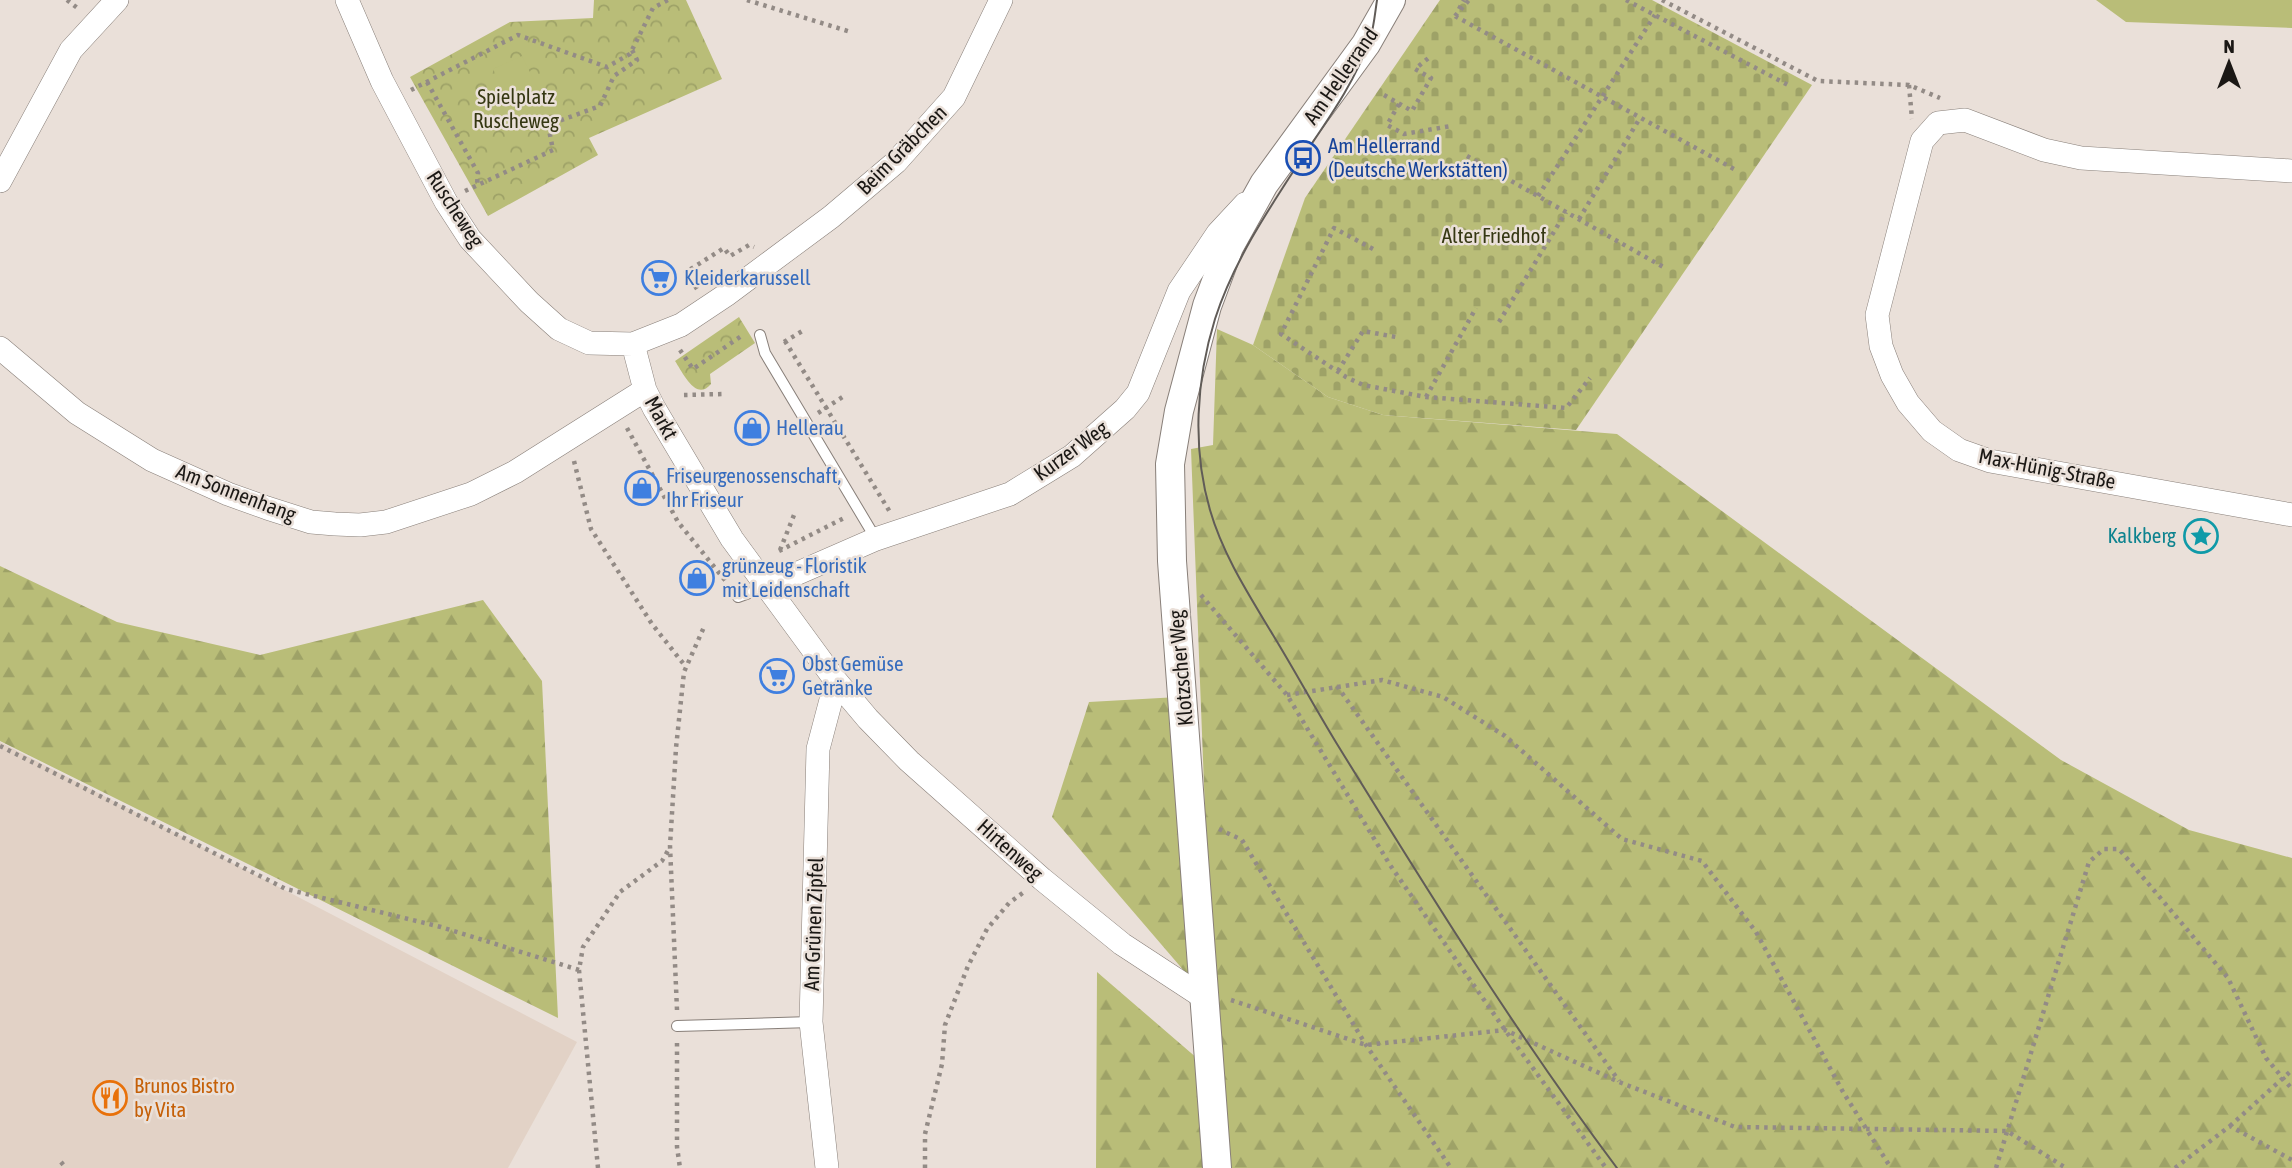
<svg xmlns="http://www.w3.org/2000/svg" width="2292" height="1168" viewBox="0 0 2292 1168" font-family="'Asap Condensed',sans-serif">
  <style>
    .built { fill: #e2d2c6 }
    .forest { fill: url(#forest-firs) }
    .cemetery { fill: url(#cemetery-stones) }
    .park { fill: url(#park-crowns) }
    .pitch { fill: #b9bd78 }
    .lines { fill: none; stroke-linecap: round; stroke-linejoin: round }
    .service-casing { stroke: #887f79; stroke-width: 12 }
    .minor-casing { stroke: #887f79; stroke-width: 24 }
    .tertiary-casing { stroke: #887f79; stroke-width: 30 }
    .path { stroke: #938b86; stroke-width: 4.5; stroke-dasharray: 3.5 5; stroke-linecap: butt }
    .service { stroke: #fff; stroke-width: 10 }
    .minor { stroke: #fff; stroke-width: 23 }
    .tertiary { stroke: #fff; stroke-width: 28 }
    .tram { stroke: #615c58; stroke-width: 2 }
    .labels { text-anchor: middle; stroke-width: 5; stroke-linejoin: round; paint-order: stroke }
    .street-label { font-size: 21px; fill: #1b1815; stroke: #eae0d9 }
    .park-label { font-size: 21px; fill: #353712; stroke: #eae0d9 }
    .transit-label { font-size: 21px; fill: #164399; stroke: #eae0d9; text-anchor: start }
    .shop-label { font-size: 21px; fill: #366cbe; stroke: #eae0d9; text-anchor: start }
    .culture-label { font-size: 21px; fill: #0d838f; stroke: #eae0d9; text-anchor: end }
    .food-label { font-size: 21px; fill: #c56008; stroke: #eae0d9; text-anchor: start }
  </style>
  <defs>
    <pattern id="forest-firs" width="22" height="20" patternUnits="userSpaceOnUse" patternTransform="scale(1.75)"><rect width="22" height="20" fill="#b9bd78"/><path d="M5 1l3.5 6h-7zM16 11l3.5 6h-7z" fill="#9ea267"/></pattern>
    <pattern id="cemetery-stones" width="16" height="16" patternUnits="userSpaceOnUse" patternTransform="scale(1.75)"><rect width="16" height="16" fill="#b9bd78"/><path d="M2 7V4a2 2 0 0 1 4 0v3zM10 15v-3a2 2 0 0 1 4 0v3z" fill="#9ea267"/></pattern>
    <pattern id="park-crowns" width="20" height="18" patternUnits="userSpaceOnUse" patternTransform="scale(1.75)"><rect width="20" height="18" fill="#b9bd78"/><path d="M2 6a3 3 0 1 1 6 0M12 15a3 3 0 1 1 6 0" fill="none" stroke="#9ea267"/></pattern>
  </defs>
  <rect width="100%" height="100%" fill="#eae0d9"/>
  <!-- built -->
  <path class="built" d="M 0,742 L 577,1042 L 508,1168 L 0,1168 Z"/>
  <!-- forest -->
  <path class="forest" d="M 1217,329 L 1253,345 L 1328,397 L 1383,415 L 1617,434 L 2061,760 L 2189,830 L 2292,858 L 2292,1168 L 1096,1168 L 1097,972 L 1198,1059 L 1219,1058 L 1205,811 L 1191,449 L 1213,445 Z
    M 0,566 L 117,622 L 260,655 L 483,600 L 542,681 L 558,1018 L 0,741 Z
    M 1178,697 L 1197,986 L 1052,817 L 1089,702 Z"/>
  <!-- cemetery -->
  <path class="cemetery" d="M 1440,0 L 1652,0 L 1812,85 L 1576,430 L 1383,415 L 1328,397 L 1253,345 L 1305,198 Z"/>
  <!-- park -->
  <path class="park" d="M 594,0 L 686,0 L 722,79 L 589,138 L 598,155 L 488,216 L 410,77 L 510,22 L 593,18 Z
    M 739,317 L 755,343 L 710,374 L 711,384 C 696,402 683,373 675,361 Z"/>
  <!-- pitch -->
  <path class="pitch" d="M 2096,0 L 2292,0 L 2292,28 L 2126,22 Z
    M 522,56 L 548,109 L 519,123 L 493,69 Z"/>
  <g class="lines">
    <!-- service casing -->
    <g class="service-casing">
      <path id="service" d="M 760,335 L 765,353 L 876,539
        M 738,597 L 766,587
        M 677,1026 L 811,1022"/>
    </g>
    <!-- minor casing -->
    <g class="minor-casing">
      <path id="minor" d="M 347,0 L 382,81 L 446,202 L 470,239 L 529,302 L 559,329 L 589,343 L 633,344 L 681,325 L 726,295 L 831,217 L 896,162 L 954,97 L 1001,0
        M 2292,171 L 2081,158 L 2044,150 L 1965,120 L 1938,123 L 1922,141 L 1877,315 L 1881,346 L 1892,375 L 1908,403 L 1932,431 L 1959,450 L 1990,461 L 2292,515
        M 0,181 L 71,50 L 117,0
        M 633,344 L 645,390 L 654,408 L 732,539 L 836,681 L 868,719 L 909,761 L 1042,879 L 1122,944 L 1203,997
        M 0,348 L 77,413 L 152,460 L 228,494 L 267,508 L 311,522 L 335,524 L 360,525 L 386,522 L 471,494 L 515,472 L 645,390
        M 766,587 L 876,539 L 1010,494 L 1072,456 L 1125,409 L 1138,393 L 1179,291 L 1218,233 L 1245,204
        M 827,1168 L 811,1022 L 818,749 L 836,681"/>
    </g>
    <!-- tertiary casing -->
    <g class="tertiary-casing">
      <path id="tertiary" d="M 1217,1168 L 1172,561 L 1170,464 L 1179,411 L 1207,306 L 1229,247 L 1264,184 L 1366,44 L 1391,0"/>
    </g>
    <!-- path -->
    <path class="path" d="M 67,0 L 80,10
      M 747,0 L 851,32
      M 1626,0 L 1790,86
      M 1662,0 L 1818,81 L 1909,85 L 1940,98
      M 1459,9 L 1464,0
      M 1455,16 L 1734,169
      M 1455,16 L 1469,0
      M 427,82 L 478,173 L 477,184
      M 1909,85 L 1912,119
      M 411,90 L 518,35 L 607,67 L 630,54 L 653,8 L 668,0
      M 1384,95 L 1412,111 L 1431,78 L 1415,69 L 1431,56
      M 1399,104 L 1387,125 L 1404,134 L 1451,126
      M 1467,156 L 1665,268
      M 465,191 L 553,150 L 548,125 L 600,106 L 614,76 L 637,60 L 632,50
      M 1538,196 L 1655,15
      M 1579,219 L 1640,118
      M 1373,249 L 1334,228 L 1281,334 L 1346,377 L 1363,385 L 1426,397 L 1566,408 L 1590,378
      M 697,289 L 686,272 L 724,248 L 730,256 L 749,245 L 754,247
      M 1499,322 L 1566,212
      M 785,341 L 890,512
      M 784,342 L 804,330
      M 680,350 L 693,369 L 743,335
      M 1338,371 L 1363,331 L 1396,337
      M 684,395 L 723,394
      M 1426,397 L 1476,308
      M 818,413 L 844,396
      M 627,428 L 678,522 L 728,584
      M 574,461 L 591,529 L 652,624 L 686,667
      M 780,550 L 794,515
      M 779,551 L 844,518
      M 1201,595 L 1287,695 L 1390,865 L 1505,1030 L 1606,1168
      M 1337,686 L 1619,1081
      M 1287,695 L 1382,680 L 1443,697 L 1505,736 L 1622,839 L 1702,861 L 1756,932 L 1843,1092 L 1891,1168
      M 0,746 L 286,889 L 441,927 L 579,970
      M 1219,829 L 1242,840 L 1366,1045 L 1451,1168
      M 1231,1000 L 1366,1045 L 1505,1030 L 1619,1082 L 1735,1127 L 2007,1131 L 2066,1168
      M 677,1010 L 670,846 L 676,748 L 684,672 L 704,627
      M 677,1043 L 677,1147 L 680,1168
      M 2230,1126 L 2292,1070
      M 61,1162 L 66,1168
      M 598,1168 L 579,970 L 583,947 L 620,892 L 662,861 L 670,847
      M 925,1168 L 925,1134 L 942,1064 L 945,1025 L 968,966 L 987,929 L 1009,903 L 1024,892
      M 1996,1168 L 2089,862 L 2104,849 L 2119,849 L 2228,978 L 2266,1058 L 2292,1089
      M 2175,1168 L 2230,1126 L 2292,1160"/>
    <!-- service -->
    <use href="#service" class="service"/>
    <!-- minor -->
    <use href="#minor" class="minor"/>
    <!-- tertiary -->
    <use href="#tertiary" class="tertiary"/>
    <!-- tram -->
    <path class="tram" d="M 1377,0 C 1375,13 1374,27 1370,39 C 1355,82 1329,118 1304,155 C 1270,207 1234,260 1215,319 C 1196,380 1192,448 1210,510 C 1223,555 1249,595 1273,635 C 1295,671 1315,708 1337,744 C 1426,888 1515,1032 1617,1168"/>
  </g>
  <!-- icons -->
  <defs>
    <g id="bus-ring" transform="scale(1.75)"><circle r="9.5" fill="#eae0d9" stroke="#1a4fb4" stroke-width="1.5"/><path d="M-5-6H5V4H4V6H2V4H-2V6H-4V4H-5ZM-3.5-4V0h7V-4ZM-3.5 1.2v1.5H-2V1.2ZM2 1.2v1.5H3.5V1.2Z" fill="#1a4fb4"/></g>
    <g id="supermarket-ring" transform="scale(1.75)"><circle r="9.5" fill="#eae0d9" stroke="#3f7fe0" stroke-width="1.5"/><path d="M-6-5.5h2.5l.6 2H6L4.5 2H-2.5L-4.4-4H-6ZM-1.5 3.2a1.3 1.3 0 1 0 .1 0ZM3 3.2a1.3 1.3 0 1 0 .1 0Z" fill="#3f7fe0"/></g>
    <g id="shop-ring" transform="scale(1.75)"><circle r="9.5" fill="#eae0d9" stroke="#3f7fe0" stroke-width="1.5"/><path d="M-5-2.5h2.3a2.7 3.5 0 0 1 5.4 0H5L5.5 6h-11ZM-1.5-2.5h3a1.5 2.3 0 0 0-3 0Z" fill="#3f7fe0"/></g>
    <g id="sight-ring" transform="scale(1.75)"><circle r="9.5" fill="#eae0d9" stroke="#0f9aa8" stroke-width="1.5"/><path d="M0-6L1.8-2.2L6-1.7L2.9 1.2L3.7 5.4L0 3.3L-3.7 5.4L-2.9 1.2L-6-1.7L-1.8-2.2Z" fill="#0f9aa8"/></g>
    <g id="restaurant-ring" transform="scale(1.75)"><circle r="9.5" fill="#eae0d9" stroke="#e8710a" stroke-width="1.5"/><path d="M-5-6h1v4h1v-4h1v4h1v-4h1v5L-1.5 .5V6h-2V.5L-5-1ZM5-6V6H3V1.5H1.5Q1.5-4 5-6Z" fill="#e8710a"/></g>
  </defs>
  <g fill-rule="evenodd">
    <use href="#bus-ring" x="1303" y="158"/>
    <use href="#supermarket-ring" x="659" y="278"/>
    <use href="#shop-ring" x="752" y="428"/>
    <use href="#shop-ring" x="642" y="488"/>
    <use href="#sight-ring" x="2201" y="536"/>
    <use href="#shop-ring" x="697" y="578"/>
    <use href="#supermarket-ring" x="777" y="676"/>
    <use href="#restaurant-ring" x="110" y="1098"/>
  </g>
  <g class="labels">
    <!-- street labels -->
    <g class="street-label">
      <text transform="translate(1341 76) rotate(-55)" y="7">Am Hellerrand</text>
      <text transform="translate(902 150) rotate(-45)" y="7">Beim Gräbchen</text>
      <text transform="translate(455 209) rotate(57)" y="7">Ruscheweg</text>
      <text transform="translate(661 418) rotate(61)" y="7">Markt</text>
      <text transform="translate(1071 451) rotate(-36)" y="7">Kurzer Weg</text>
      <text transform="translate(2047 469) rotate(11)" y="7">Max-Hünig-Straße</text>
      <text transform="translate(236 493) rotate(21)" y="7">Am Sonnenhang</text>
      <text transform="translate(1181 668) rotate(-95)" y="7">Klotzscher Weg</text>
      <text transform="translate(1010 850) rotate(42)" y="7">Hirtenweg</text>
      <text transform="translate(814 924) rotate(-88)" y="7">Am Grünen Zipfel</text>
    </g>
    <!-- park labels -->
    <g class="park-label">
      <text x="516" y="104">Spielplatz<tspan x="516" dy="24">Ruscheweg</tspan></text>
      <text x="1494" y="243">Alter Friedhof</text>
    </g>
    <!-- transit labels -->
    <g class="transit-label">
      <text x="1328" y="153">Am Hellerrand<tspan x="1328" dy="24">(Deutsche Werkstätten)</tspan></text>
    </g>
    <!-- shop labels -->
    <g class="shop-label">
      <text x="684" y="285">Kleiderkarussell</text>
      <text x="776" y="435">Hellerau</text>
      <text x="666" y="483">Friseurgenossenschaft,<tspan x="666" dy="24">Ihr Friseur</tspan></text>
      <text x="722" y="573">grünzeug - Floristik<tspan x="722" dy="24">mit Leidenschaft</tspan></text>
      <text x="802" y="671">Obst Gemüse<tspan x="802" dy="24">Getränke</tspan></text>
    </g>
    <!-- culture labels -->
    <g class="culture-label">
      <text x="2176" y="543">Kalkberg</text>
    </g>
    <!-- food labels -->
    <g class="food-label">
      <text x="134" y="1093">Brunos Bistro<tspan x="134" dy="24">by Vita</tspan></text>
    </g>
  </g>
  <!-- north arrow -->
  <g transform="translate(2229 63)" stroke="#eae0d9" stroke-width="5" paint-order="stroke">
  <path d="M0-5L12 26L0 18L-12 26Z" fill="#1b1815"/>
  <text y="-10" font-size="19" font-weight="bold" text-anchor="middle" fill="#1b1815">N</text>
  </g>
</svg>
